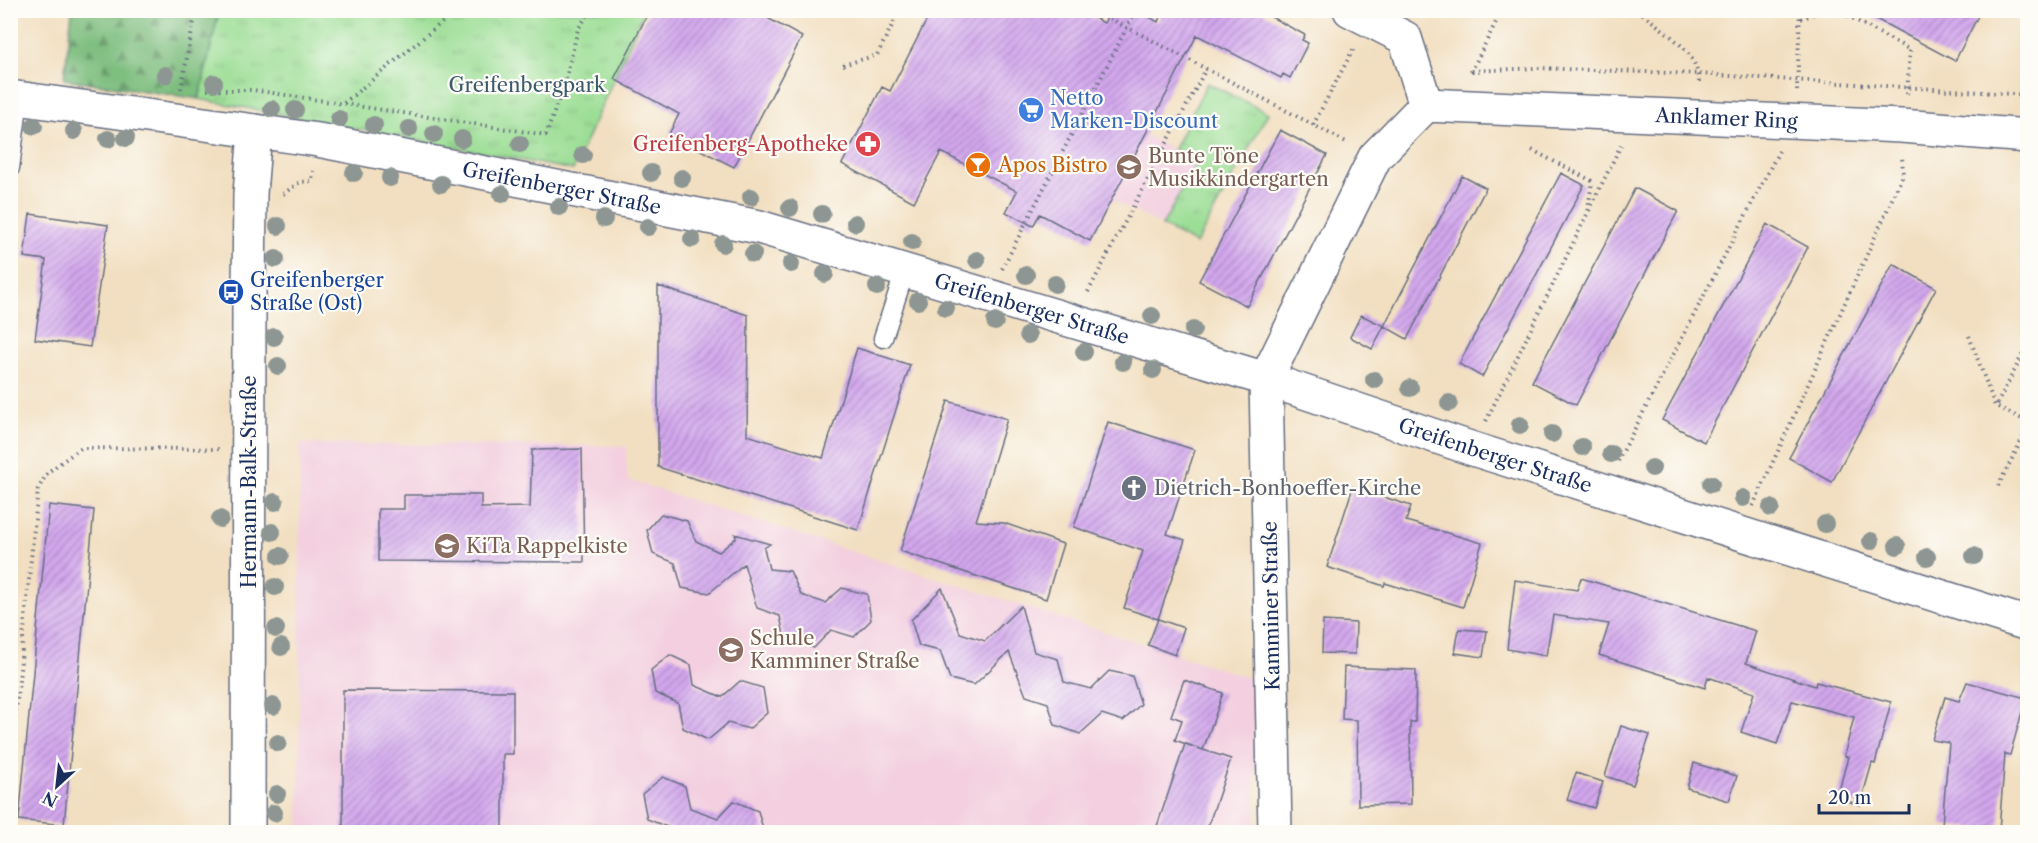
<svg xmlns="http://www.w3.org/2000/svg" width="2038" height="843" viewBox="0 0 2038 843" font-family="'Libre Caslon Text',serif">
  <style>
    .built { fill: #f3cfdf }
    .grass { fill: url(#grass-tufts); stroke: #5c867a; stroke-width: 1.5 }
    .forest { fill: url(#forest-firs); stroke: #4c766e; stroke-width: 1.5 }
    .building { fill: url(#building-hatch) }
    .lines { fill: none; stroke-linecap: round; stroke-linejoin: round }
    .service-casing { stroke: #666d81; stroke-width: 21 }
    .minor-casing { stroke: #666d81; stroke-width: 36 }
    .tertiary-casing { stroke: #666d81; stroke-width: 36 }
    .path { stroke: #666d81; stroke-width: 4; stroke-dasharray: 1.5 4.5; stroke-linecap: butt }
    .service { stroke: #fff; stroke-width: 18 }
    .minor { stroke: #fff; stroke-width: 33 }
    .tertiary { stroke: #fff; stroke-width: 33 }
    .tree { fill: #8d9692 }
    .labels { text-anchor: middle; stroke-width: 4.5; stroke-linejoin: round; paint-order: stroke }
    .park-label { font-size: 20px; fill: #3b5b6c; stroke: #fdfcf7 }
    .shop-label { font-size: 20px; fill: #366cbe; stroke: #fdfcf7; text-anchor: start }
    .street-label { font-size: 20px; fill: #1b2f5e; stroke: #fdfcf7 }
    .health-label { font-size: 20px; fill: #be3a42; stroke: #fdfcf7; text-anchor: end }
    .education-label { font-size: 20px; fill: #785e54; stroke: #fdfcf7; text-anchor: start }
    .food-label { font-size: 20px; fill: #c56008; stroke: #fdfcf7; text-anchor: start }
    .transit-label { font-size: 20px; fill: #164399; stroke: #fdfcf7; text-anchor: start }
    .worship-label { font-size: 20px; fill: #5b616d; stroke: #fdfcf7; text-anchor: start }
  </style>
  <defs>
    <pattern id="grass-tufts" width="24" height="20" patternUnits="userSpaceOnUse" patternTransform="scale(1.5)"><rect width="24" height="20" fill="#9cde95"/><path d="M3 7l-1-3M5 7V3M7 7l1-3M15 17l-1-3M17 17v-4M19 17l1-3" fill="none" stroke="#86bf83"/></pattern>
    <pattern id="forest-firs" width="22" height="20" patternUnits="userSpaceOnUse" patternTransform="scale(1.5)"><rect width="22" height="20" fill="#7dbd7e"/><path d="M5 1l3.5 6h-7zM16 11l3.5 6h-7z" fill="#669a6a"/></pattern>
    <pattern id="building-hatch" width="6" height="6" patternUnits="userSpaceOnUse" patternTransform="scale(1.5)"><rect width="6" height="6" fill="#d3a7ed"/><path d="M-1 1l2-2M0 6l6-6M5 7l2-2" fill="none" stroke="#aa88c3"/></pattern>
  </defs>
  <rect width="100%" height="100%" fill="#fdfcf7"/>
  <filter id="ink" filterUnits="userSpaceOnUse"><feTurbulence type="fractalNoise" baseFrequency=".0167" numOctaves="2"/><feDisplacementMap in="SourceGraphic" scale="12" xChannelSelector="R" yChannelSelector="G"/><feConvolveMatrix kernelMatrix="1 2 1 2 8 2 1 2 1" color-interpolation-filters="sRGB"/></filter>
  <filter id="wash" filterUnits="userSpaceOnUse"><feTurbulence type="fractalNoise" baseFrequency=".008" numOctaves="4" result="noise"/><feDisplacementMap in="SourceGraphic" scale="24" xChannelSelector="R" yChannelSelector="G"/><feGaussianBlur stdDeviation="1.35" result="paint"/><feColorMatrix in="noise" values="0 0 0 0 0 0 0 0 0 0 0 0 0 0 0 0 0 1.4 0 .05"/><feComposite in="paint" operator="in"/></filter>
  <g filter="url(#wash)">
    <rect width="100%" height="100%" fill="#f2dfc1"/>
    <!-- built -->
    <path class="built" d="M 1095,109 L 1197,162 L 1162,226 L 1061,173 Z
      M 300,444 L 626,446 L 628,480 L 1253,679 L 1256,832 L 299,832 Z"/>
    <!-- grass -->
    <path class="grass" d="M 219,11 L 644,11 L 573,170 L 199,99 Z
      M 1207,83 L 1268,113 L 1196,244 L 1162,226 L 1197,162 L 1174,149 Z"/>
    <!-- forest -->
    <path class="forest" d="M 72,11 L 219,11 L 199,99 L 64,79 Z"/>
    <g id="blocks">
      <!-- building -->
      <path class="building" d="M 650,10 L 753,10 L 802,37 L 734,167 L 669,134 L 679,114 L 614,79 Z
        M 932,10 L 1079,10 L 1104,23 L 1111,10 L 1137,10 L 1158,22 L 1160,17 L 1148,10 L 1258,10 L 1305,35 L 1302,40 L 1308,43 L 1290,78 L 1283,74 L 1281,78 L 1197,35 L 1090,241 L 1040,214 L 1033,226 L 1006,212 L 1017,191 L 941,152 L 914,202 L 842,164 L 882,87 L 890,91 Z
        M 1859,10 L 1981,10 L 1955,61 Z
        M 1280,130 L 1327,155 L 1247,306 L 1199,281 Z
        M 1561,173 L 1584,185 L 1482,377 L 1459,364 Z
        M 1462,176 L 1486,188 L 1407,339 L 1384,326 Z
        M 1635,188 L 1678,211 L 1576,405 L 1532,382 Z
        M 30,214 L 108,225 L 90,347 L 35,339 L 46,260 L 24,257 Z
        M 1767,224 L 1808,247 L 1704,442 L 1662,420 Z
        M 1893,264 L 1936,288 L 1832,482 L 1789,458 Z
        M 658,286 L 748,315 L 747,435 L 823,458 L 857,348 L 910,365 L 858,530 L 658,467 Z
        M 1361,315 L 1384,326 L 1372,349 L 1350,337 Z
        M 948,401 L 1007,419 L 976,521 L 1004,523 L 1063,544 L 1046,599 L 900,551 Z
        M 1108,422 L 1195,450 L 1167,534 L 1185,540 L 1158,619 L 1124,608 L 1143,551 L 1074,527 Z
        M 582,449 L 584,562 L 378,561 L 378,509 L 404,509 L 404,495 L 481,495 L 481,508 L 530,507 L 532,450 Z
        M 1353,487 L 1411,506 L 1406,521 L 1482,543 L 1463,607 L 1385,583 L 1384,586 L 1327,567 Z
        M 49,505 L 94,510 L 64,825 L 19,820 Z
        M 661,514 L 687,521 L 696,541 L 719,552 L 736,538 L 735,534 L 770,544 L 764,548 L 769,569 L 790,571 L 801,595 L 825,603 L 842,588 L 867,594 L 871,620 L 854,637 L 831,630 L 814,648 L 785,640 L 780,616 L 757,608 L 744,564 L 709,593 L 682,588 L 675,563 L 653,554 L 647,530 Z
        M 1581,578 L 1756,631 L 1746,663 L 1815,686 L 1816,682 L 1891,702 L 1875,764 L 1872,763 L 1860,805 L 1837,798 L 1848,757 L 1844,756 L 1854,717 L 1792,701 L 1777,744 L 1741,732 L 1754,693 L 1708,677 L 1705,688 L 1599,655 L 1609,624 L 1553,615 L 1546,656 L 1507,649 L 1515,580 L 1577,590 Z
        M 942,588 L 960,633 L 985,641 L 1021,606 L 1034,652 L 1058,659 L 1064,682 L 1091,689 L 1109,671 L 1132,676 L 1141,704 L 1123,721 L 1102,714 L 1080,734 L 1055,725 L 1048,703 L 1026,696 L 1009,652 L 974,685 L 950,679 L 940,651 L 919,646 L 911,620 Z
        M 1158,619 L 1184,628 L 1175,655 L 1148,645 Z
        M 1323,621 L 1356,623 L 1355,654 L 1322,653 Z
        M 1459,629 L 1487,631 L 1483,657 L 1455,653 Z
        M 670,655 L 691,665 L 694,685 L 722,697 L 740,681 L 763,688 L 767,713 L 749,729 L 728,723 L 708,740 L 683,728 L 678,703 L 655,693 L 651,670 Z
        M 1344,667 L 1416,670 L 1415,722 L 1410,722 L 1411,804 L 1358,805 L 1357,720 L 1342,719 Z
        M 1184,680 L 1223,693 L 1203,750 L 1175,740 L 1182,720 L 1171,716 Z
        M 1967,682 L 2026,698 L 2010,755 L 2005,754 L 1999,830 L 1942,825 L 1949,743 L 1932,740 L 1945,697 L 1959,701 Z
        M 343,690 L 513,691 L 513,754 L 503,754 L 503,832 L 343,832 Z
        M 1621,726 L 1650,735 L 1633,785 L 1605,776 Z
        M 1185,744 L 1231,759 L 1206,832 L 1155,832 Z
        M 1694,763 L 1737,776 L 1729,801 L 1687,788 Z
        M 1576,773 L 1603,782 L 1594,808 L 1567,800 Z
        M 663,777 L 685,786 L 690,808 L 718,818 L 734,801 L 758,811 L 764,832 L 680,832 L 647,819 L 642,794 Z"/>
    </g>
  </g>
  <g filter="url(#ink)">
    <use href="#blocks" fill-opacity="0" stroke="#666d81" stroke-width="1.5"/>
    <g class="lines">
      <!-- service casing -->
      <g class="service-casing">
        <path id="service" d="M 10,168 L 19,98
          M 883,338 L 905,271"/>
      </g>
      <!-- minor casing -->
      <g class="minor-casing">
        <g id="minor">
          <path d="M 1350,10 L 1405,38 L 1426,105"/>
          <path id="s1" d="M 255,131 L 318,140 L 759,227 L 1266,379 L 1473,449 L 2028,624"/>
          <path id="s2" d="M 1275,832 L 1266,379 L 1375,157 L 1426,105 L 1901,126 L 2028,136"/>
        </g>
      </g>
      <!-- tertiary casing -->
      <g class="tertiary-casing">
        <path id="tertiary" d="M 10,97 L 255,131 L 250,194 L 249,294 L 248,832"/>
      </g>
      <!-- path -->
      <path class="path" d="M 1094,10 L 1348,143
        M 1638,10 C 1662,31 1701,51 1699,86
        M 1837,10 L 1910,50 L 1907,95
        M 1801,19 L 1824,10
        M 843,65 L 877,55 L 900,10
        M 1472,71 L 1536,68 L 1699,74 L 2028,95
        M 1471,72 L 1502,10
        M 181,89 L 196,10
        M 207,90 L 253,90 L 546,135 L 565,82 L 578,29 L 591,10
        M 1797,91 L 1800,10
        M 344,103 L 457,10
        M 1313,125 L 1355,46
        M 1532,150 L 1592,181 L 1588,210
        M 283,194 L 300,182 L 312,181 L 313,171
        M 1002,269 L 1136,10
        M 1088,292 L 1206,69
        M 1969,336 L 1995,406
        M 2028,344 L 1996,406 L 2028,422
        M 1486,421 L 1621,145
        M 1618,461 L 1779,151
        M 1998,486 L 2028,428
        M 1753,506 L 1903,175 L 1902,156
        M 10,771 L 38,489 L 48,472 L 81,448 L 219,449"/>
      <!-- service -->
      <use href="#service" class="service"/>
      <!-- minor -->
      <use href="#minor" class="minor"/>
      <!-- tertiary -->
      <use href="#tertiary" class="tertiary"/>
    </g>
    <!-- trees -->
    <g class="tree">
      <circle cx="165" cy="75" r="9"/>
      <circle cx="214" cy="83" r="9"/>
      <circle cx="272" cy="109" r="9"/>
      <circle cx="295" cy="110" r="9"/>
      <circle cx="339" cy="119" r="9"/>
      <circle cx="374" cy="125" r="9"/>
      <circle cx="34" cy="126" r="9"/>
      <circle cx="409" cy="129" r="9"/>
      <circle cx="74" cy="131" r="9"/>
      <circle cx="434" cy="134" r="9"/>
      <circle cx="126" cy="138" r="9"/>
      <circle cx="108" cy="139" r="9"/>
      <circle cx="462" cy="139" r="9"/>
      <circle cx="520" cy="144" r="9"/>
      <circle cx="583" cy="155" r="9"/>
      <circle cx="354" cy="173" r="9"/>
      <circle cx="651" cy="173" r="9"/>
      <circle cx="390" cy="178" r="9"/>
      <circle cx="682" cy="178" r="9"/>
      <circle cx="441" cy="184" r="9"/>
      <circle cx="502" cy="194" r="9"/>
      <circle cx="751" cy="197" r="9"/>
      <circle cx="559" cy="207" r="9"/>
      <circle cx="790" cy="208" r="9"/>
      <circle cx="822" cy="214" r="9"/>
      <circle cx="604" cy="219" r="9"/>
      <circle cx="855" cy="223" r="9"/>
      <circle cx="278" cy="226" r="9"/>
      <circle cx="648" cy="227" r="9"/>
      <circle cx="692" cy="239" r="9"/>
      <circle cx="912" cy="242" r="9"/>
      <circle cx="723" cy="244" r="9"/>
      <circle cx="753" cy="254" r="9"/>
      <circle cx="276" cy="259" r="9"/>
      <circle cx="977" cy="260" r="9"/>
      <circle cx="791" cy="264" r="9"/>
      <circle cx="825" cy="274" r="9"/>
      <circle cx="1026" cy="275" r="9"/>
      <circle cx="1055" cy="284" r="9"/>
      <circle cx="877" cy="287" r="9"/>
      <circle cx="918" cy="301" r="9"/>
      <circle cx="946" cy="308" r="9"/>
      <circle cx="1152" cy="316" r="9"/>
      <circle cx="995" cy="322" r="9"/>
      <circle cx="1193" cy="330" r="9"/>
      <circle cx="1028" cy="335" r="9"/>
      <circle cx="274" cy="337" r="9"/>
      <circle cx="1084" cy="352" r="9"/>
      <circle cx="1123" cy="362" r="9"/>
      <circle cx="278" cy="366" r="9"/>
      <circle cx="1153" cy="370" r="9"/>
      <circle cx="1374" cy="380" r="9"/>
      <circle cx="1410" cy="388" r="9"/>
      <circle cx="1449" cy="403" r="9"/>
      <circle cx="1520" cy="425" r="9"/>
      <circle cx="1552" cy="434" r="9"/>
      <circle cx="1582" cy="447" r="9"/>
      <circle cx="1611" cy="454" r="9"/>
      <circle cx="1652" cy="468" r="9"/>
      <circle cx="1711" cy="484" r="9"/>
      <circle cx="1743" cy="498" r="9"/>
      <circle cx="275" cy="502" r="9"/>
      <circle cx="1771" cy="508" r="9"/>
      <circle cx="220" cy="519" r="9"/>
      <circle cx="1825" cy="524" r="9"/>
      <circle cx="272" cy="532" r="9"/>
      <circle cx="1871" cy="541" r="9"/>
      <circle cx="1897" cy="546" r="9"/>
      <circle cx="280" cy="556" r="9"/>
      <circle cx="1974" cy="556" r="9"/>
      <circle cx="1927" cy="557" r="9"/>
      <circle cx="275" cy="587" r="9"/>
      <circle cx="276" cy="629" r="9"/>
      <circle cx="281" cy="647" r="9"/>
      <circle cx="273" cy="706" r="9"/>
      <circle cx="278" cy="743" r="9"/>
      <circle cx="277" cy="794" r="9"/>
      <circle cx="274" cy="813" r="9"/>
    </g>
  </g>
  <!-- icons -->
  <defs>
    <g id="supermarket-disc" transform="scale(1.35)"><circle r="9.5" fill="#3f7fe0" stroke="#fdfcf7"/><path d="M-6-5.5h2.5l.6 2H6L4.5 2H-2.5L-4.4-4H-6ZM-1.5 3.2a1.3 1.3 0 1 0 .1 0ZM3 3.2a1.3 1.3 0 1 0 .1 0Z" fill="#fff"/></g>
    <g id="pharmacy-disc" transform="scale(1.35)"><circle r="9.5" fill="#e0444e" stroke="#fdfcf7"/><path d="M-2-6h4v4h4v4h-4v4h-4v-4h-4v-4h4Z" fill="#fff"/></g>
    <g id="bar-disc" transform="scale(1.35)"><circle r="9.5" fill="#e8710a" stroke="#fdfcf7"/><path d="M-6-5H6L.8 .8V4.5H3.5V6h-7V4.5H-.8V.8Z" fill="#fff"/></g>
    <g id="school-disc" transform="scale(1.35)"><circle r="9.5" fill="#8d6e63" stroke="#fdfcf7"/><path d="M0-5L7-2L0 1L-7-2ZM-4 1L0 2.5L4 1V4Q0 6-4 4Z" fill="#fff"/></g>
    <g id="bus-disc" transform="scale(1.35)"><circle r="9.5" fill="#1a4fb4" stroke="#fdfcf7"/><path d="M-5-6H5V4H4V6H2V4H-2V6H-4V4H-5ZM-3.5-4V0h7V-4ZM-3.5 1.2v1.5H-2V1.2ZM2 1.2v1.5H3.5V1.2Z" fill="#fff"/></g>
    <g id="church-disc" transform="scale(1.35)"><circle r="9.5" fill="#6b7280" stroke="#fdfcf7"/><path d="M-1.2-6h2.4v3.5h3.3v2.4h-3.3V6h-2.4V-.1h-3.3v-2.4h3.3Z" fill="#fff"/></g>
  </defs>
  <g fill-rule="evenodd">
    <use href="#supermarket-disc" x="1031" y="110"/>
    <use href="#pharmacy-disc" x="868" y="144"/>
    <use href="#bar-disc" x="978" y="165"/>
    <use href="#school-disc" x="1129" y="167"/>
    <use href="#bus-disc" x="231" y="292"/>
    <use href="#church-disc" x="1134" y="488"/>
    <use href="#school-disc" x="447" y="546"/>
    <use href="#school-disc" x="731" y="650"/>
  </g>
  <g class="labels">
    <!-- park labels -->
    <g class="park-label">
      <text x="527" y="92">Greifenbergpark</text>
    </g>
    <!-- shop labels -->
    <g class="shop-label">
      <text x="1050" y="105">Netto<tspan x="1050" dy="23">Marken-Discount</tspan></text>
    </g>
    <!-- street labels -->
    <g class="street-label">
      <text dy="7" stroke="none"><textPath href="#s2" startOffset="1074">Anklamer Ring</textPath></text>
      <text dy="7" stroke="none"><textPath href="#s1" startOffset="312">Greifenberger Straße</textPath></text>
      <text dy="7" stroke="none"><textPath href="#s1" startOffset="798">Greifenberger Straße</textPath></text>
      <text dy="7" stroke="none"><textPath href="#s1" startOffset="1284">Greifenberger Straße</textPath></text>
      <text transform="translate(249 482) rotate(-90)" y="7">Hermann-Balk-Straße</text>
      <text transform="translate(1271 606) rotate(-91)" y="7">Kamminer Straße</text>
    </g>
    <!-- health labels -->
    <g class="health-label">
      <text x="848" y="151">Greifenberg-Apotheke</text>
    </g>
    <!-- education labels -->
    <g class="education-label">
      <text x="1148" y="163">Bunte Töne<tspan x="1148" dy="23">Musikkindergarten</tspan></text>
      <text x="466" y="553">KiTa Rappelkiste</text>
      <text x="750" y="645">Schule<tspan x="750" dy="23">Kamminer Straße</tspan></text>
    </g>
    <!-- food labels -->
    <g class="food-label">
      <text x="998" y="172">Apos Bistro</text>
    </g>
    <!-- transit labels -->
    <g class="transit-label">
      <text x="250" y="287">Greifenberger<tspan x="250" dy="23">Straße (Ost)</tspan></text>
    </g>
    <!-- worship labels -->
    <g class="worship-label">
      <text x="1154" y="495">Dietrich-Bonhoeffer-Kirche</text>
    </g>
  </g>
  <!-- margin -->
  <rect width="2038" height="843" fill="none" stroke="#fdfcf7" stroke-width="36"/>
  <!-- north arrow -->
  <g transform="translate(57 786) rotate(207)" stroke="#fdfcf7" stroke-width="4.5" paint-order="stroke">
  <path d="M0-4.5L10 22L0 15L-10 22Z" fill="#1b2f5e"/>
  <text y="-9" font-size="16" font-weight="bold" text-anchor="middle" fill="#1b2f5e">N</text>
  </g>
  <!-- scale -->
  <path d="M1819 804v9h90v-9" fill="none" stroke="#1b2f5e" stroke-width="3"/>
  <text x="1828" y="804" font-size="18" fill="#1b2f5e" stroke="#fdfcf7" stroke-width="4.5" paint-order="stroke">20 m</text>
</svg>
